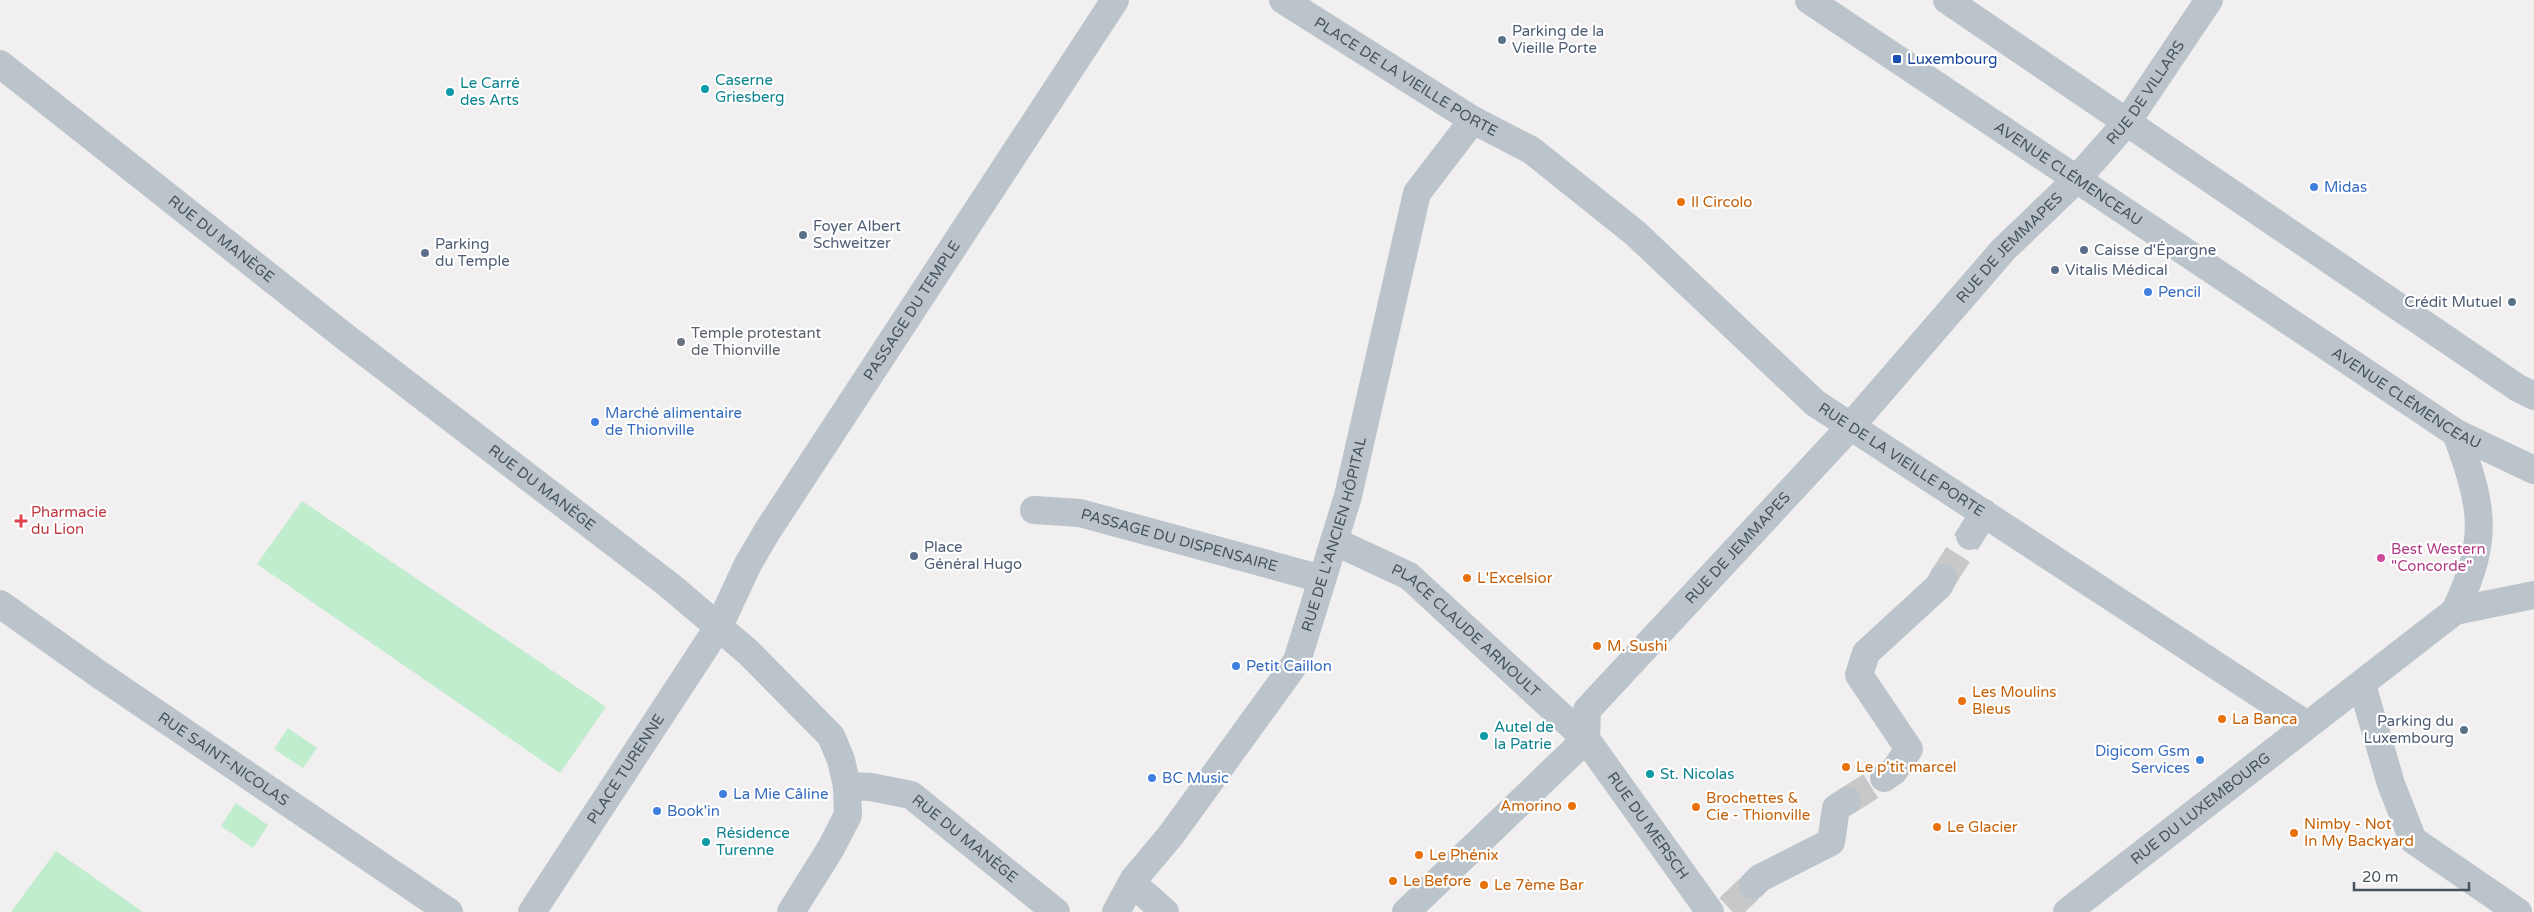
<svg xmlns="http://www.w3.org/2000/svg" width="2534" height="912" viewBox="0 0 2534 912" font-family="'Varela Round',sans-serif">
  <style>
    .green { fill: #bfedce }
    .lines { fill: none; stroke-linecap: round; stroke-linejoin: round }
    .minor-tunnel { stroke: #c6c8ca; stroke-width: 28; stroke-dasharray: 28 14; stroke-linecap: butt }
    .minor { stroke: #bbc4cb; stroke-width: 28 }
    .service-dot { fill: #5c6f8a; stroke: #fff; stroke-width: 2 }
    .transit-dot { fill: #1a4fb4; stroke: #fff; stroke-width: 2 }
    .culture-dot { fill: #0f9aa8; stroke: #fff; stroke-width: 2 }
    .shop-dot { fill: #3f7fe0; stroke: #fff; stroke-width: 2 }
    .food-dot { fill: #e8710a; stroke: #fff; stroke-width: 2 }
    .worship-dot { fill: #6b7280; stroke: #fff; stroke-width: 2 }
    .health-dot { fill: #e0444e; stroke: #fff; stroke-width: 2 }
    .hotel-dot { fill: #d1479c; stroke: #fff; stroke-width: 2 }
    .labels { text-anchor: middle; stroke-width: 4.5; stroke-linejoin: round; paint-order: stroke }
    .service-label { font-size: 15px; fill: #4e5e75; stroke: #fff; text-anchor: start }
    .transit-label { font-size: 15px; fill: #164399; stroke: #fff; text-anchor: start }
    .street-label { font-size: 15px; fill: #47535c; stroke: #fff }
    .culture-label { font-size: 15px; fill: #0d838f; stroke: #fff; text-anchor: start }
    .shop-label { font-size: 15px; fill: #366cbe; stroke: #fff; text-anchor: start }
    .food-label { font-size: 15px; fill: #c56008; stroke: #fff; text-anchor: start }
    .worship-label { font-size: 15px; fill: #5b616d; stroke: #fff; text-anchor: start }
    .health-label { font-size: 15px; fill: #be3a42; stroke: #fff; text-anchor: start }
    .hotel-label { font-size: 15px; fill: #b23c85; stroke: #fff; text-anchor: start }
  </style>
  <rect width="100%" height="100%" fill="#f1efef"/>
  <!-- green -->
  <path class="green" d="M 302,501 L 606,707 L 560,773 L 257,564 Z
    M 288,728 L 317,748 L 303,768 L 274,749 Z
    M 236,803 L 268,825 L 253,848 L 221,826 Z
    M 56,851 L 143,912 L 11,912 Z"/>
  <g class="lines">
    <!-- minor-tunnel -->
    <path class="minor-tunnel" d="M 1943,578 L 1970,536
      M 1847,801 L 1884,778
      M 1729,908 L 1753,885"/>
    <!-- minor -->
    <g class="minor">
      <path id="s1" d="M 1283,0 L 1473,120 L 1531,150 L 1635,233 L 1815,403 L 2307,725"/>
      <path id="s2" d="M 1809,0 L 2456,433 L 2534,470"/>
      <path d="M 1947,0 L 2518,388 L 2534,396"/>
      <path id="s3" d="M 0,64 L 344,336 L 669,585 L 748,652 L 831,736 L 841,760 L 847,786 L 848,815 L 831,848 L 791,912"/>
      <path id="s4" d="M 1034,510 L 1080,513 L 1322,579"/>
      <path d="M 1970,536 L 1984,513"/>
      <path id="s5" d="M 1334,541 L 1409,576 L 1586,739 L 1710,912"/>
      <path id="s6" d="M 0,604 L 100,675 L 449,912"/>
      <path d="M 2455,611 C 2490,537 2483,507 2456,433"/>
      <path d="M 2362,685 L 2391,784 L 2413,840 L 2518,912"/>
      <path d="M 1884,778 L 1894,771 L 1909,749 L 1859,675 L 1866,653 L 1939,586 L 1943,578"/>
      <path id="s7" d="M 847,786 L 871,787 L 911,795 L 1056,912"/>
      <path d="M 1132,883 L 1165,912"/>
      <path d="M 1753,885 L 1760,878 L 1831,842 L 1836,808 L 1847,801"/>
      <path id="s8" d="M 532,912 L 719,626 L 748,564 L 768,530 L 1115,0"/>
      <path id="s9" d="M 1116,912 L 1134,879 L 1171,835 L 1297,661 L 1348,496 L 1417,193 L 1473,120"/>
      <path id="s10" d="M 1406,912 L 1586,739 L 1587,710 L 1850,427 L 2003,250 L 2076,180 L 2127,122 L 2209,0"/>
      <path id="s11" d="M 2067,912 L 2455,611 L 2534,595"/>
    </g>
  </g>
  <!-- markers -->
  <g class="service-dot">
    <circle cx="1502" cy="40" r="5"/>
    <circle cx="803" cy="235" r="5"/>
    <circle cx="2084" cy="250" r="5"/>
    <circle cx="425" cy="253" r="5"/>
    <circle cx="2055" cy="270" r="5"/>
    <circle cx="2512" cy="302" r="5"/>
    <circle cx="914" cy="556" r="5"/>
    <circle cx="2464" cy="730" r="5"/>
  </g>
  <rect class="transit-dot" x="1892" y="54" width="10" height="10" rx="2.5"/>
  <g class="culture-dot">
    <circle cx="705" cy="89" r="5"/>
    <circle cx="450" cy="92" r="5"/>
    <circle cx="1484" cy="736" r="5"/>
    <circle cx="1650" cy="774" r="5"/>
    <circle cx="706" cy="842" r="5"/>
  </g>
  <g class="shop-dot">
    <circle cx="2314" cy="187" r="5"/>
    <circle cx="2148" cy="292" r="5"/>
    <circle cx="595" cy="422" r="5"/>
    <circle cx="1236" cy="666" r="5"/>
    <circle cx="2200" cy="760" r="5"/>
    <circle cx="1152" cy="778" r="5"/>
    <circle cx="723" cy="794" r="5"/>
    <circle cx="657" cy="811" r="5"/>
  </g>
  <g class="food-dot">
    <circle cx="1681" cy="202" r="5"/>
    <circle cx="1467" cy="578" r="5"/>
    <circle cx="1597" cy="646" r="5"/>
    <circle cx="1962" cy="701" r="5"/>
    <circle cx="2222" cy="719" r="5"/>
    <circle cx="1846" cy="767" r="5"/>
    <circle cx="1572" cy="806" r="5"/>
    <circle cx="1696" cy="807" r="5"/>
    <circle cx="1937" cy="827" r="5"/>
    <circle cx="2294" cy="833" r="5"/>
    <circle cx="1419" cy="855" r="5"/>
    <circle cx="1393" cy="881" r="5"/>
    <circle cx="1484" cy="885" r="5"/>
  </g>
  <circle class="worship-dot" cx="681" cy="342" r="5"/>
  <path class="health-dot" d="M18.5 513.5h5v5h5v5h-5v5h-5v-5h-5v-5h5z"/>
  <circle class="hotel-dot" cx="2381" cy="558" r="5"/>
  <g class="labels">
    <!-- service labels -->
    <g class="service-label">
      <text x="1512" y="36">Parking de la<tspan x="1512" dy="17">Vieille Porte</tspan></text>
      <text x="813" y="231">Foyer Albert<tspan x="813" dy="17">Schweitzer</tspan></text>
      <text x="435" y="249">Parking<tspan x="435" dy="17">du Temple</tspan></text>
      <text x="2094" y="255">Caisse d'Épargne</text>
      <text x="2065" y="275">Vitalis Médical</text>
      <text x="2502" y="307" text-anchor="end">Crédit Mutuel</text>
      <text x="924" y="552">Place<tspan x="924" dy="17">Général Hugo</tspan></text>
      <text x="2454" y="726" text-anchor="end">Parking du<tspan x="2454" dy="17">Luxembourg</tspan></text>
    </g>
    <!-- transit labels -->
    <g class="transit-label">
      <text x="1907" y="64">Luxembourg</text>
    </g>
    <!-- street labels -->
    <g class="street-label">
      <text dy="5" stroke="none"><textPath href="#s1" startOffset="145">PLACE DE LA VIEILLE PORTE</textPath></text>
      <text dy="5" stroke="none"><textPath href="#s10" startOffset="1112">RUE DE VILLARS</textPath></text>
      <text dy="5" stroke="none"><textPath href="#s2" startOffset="312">AVENUE CLÉMENCEAU</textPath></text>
      <text dy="5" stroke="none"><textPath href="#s3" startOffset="282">RUE DU MANÈGE</textPath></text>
      <text dy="5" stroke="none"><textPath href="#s10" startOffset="905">RUE DE JEMMAPES</textPath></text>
      <text dy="5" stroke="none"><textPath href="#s8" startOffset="712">PASSAGE DU TEMPLE</textPath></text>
      <text dy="5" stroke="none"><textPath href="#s2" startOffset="718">AVENUE CLÉMENCEAU</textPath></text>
      <text dy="5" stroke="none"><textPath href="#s1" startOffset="774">RUE DE LA VIEILLE PORTE</textPath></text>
      <text dy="5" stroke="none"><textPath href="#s3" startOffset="688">RUE DU MANÈGE</textPath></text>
      <text dy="5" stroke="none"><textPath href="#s9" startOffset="442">RUE DE L'ANCIEN HÔPITAL</textPath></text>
      <text dy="5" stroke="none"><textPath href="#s4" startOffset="149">PASSAGE DU DISPENSAIRE</textPath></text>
      <text dy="5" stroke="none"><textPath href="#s10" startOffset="500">RUE DE JEMMAPES</textPath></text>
      <text dy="5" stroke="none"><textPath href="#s5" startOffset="161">PLACE CLAUDE ARNOULT</textPath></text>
      <text dy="5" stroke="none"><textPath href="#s6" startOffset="272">RUE SAINT-NICOLAS</textPath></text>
      <text dy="5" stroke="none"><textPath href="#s8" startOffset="171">PLACE TURENNE</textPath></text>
      <text dy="5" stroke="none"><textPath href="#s11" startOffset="169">RUE DU LUXEMBOURG</textPath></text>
      <text dy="5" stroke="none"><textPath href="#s5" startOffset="430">RUE DU MERSCH</textPath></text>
      <text dy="5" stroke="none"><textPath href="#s7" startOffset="134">RUE DU MANÈGE</textPath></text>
    </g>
    <!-- culture labels -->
    <g class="culture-label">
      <text x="715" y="85">Caserne<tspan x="715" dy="17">Griesberg</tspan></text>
      <text x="460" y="88">Le Carré<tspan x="460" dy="17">des Arts</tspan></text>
      <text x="1494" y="732">Autel de<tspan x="1494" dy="17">la Patrie</tspan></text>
      <text x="1660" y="779">St. Nicolas</text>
      <text x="716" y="838">Résidence<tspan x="716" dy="17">Turenne</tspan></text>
    </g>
    <!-- shop labels -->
    <g class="shop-label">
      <text x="2324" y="192">Midas</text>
      <text x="2158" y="297">Pencil</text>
      <text x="605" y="418">Marché alimentaire<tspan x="605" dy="17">de Thionville</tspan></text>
      <text x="1246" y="671">Petit Caillon</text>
      <text x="2190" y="756" text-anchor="end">Digicom Gsm<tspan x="2190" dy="17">Services</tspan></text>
      <text x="1162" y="783">BC Music</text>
      <text x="733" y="799">La Mie Câline</text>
      <text x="667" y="816">Book'in</text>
    </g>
    <!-- food labels -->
    <g class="food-label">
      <text x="1691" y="207">Il Circolo</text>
      <text x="1477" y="583">L'Excelsior</text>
      <text x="1607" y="651">M. Sushi</text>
      <text x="1972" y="697">Les Moulins<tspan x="1972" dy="17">Bleus</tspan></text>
      <text x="2232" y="724">La Banca</text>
      <text x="1856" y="772">Le p'tit marcel</text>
      <text x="1706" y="803">Brochettes &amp;<tspan x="1706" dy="17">Cie - Thionville</tspan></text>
      <text x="1562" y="811" text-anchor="end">Amorino</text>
      <text x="2304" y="829">Nimby - Not<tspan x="2304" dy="17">In My Backyard</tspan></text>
      <text x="1947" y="832">Le Glacier</text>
      <text x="1429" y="860">Le Phénix</text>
      <text x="1403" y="886">Le Before</text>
      <text x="1494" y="890">Le 7ème Bar</text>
    </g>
    <!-- worship labels -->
    <g class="worship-label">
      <text x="691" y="338">Temple protestant<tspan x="691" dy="17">de Thionville</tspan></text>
    </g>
    <!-- health labels -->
    <g class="health-label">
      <text x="31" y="517">Pharmacie<tspan x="31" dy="17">du Lion</tspan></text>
    </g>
    <!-- hotel labels -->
    <g class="hotel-label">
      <text x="2391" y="554">Best Western<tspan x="2391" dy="17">"Concorde"</tspan></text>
    </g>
  </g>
  <!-- scale -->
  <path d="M2354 882v8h115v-8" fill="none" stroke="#47535c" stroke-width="2.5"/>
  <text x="2362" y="882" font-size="15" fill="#47535c" stroke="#ffffff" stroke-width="4" paint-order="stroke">20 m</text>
</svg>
